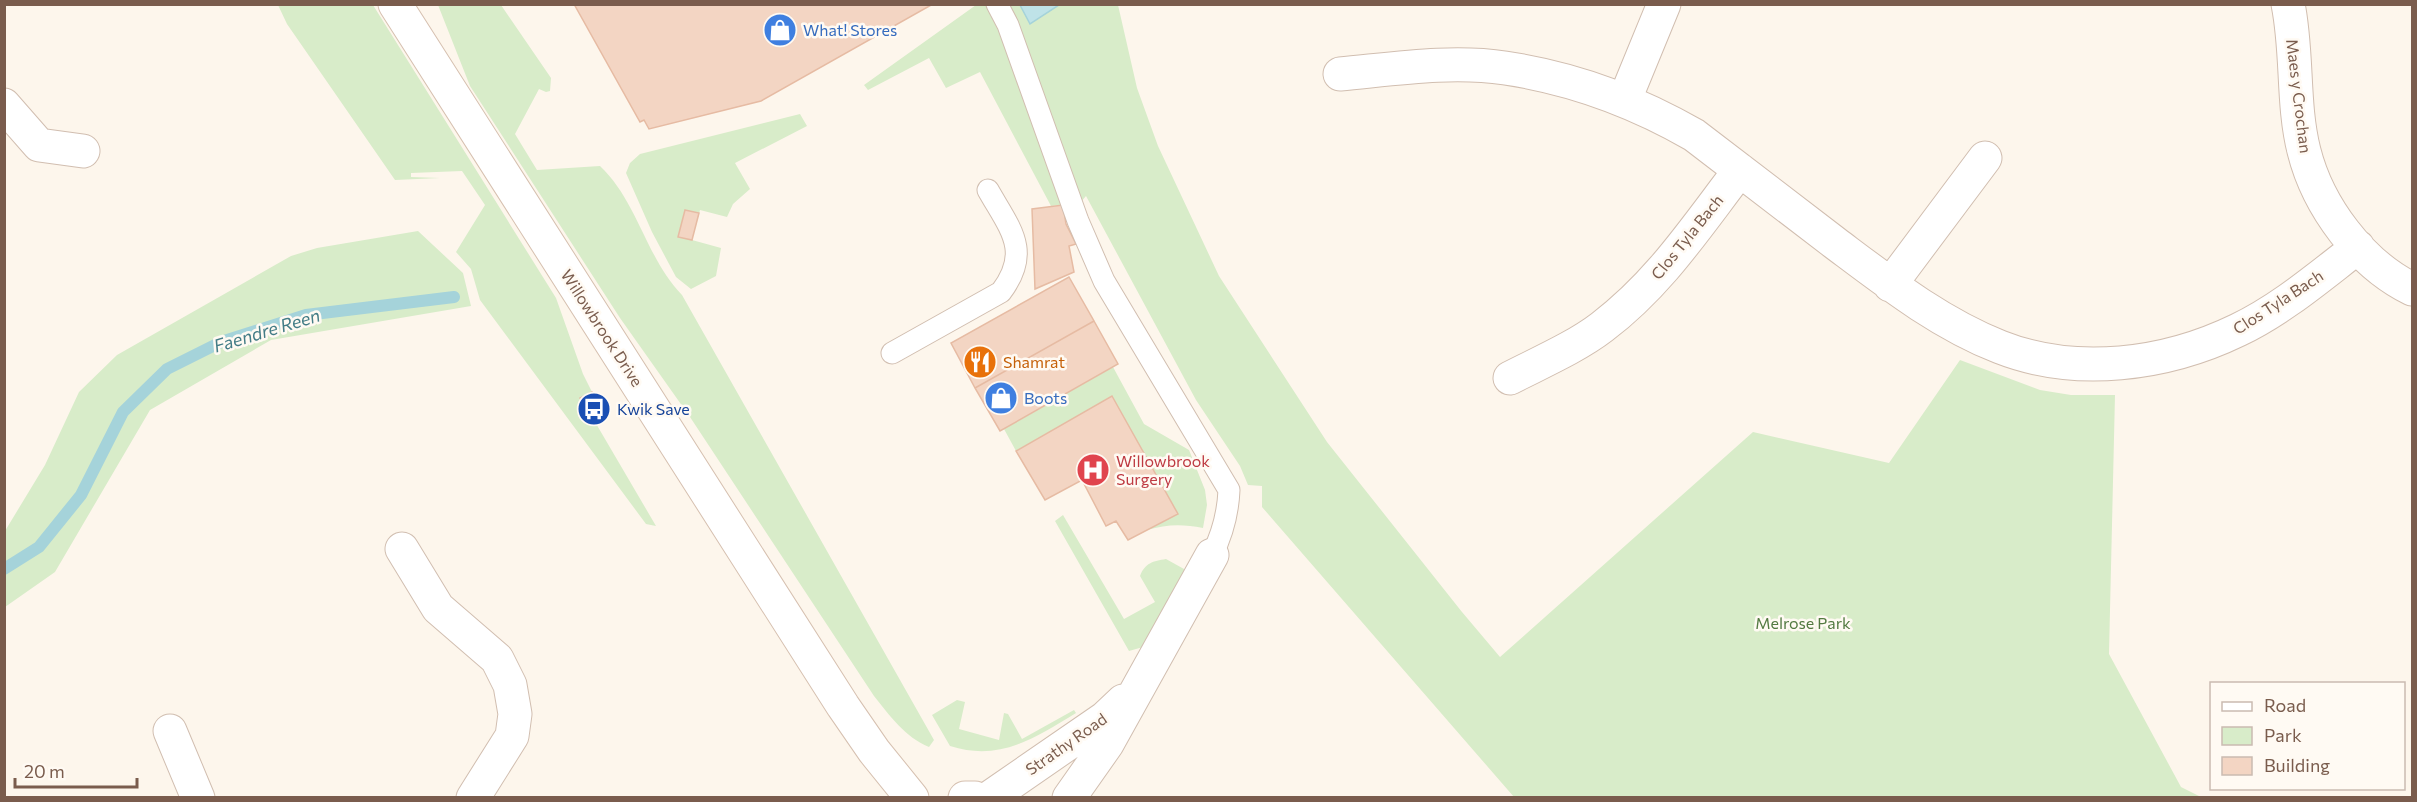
<svg xmlns="http://www.w3.org/2000/svg" width="2417" height="802" viewBox="0 0 2417 802" font-family="Commissioner,sans-serif">
  <style>
    .green { fill: #d8ecc9 }
    .water { fill: #bfe3e8; stroke: #a5d3da; stroke-width: 1.5 }
    .lines { fill: none; stroke-linecap: round; stroke-linejoin: round }
    .stream { stroke: #a5d3da; stroke-width: 12 }
    .building { fill: #f3d5c3; stroke: #e6bba3; stroke-width: 1.5 }
    .lane-casing { stroke: #d1beb0; stroke-width: 23 }
    .street-casing { stroke: #d1beb0; stroke-width: 35 }
    .secondary-casing { stroke: #d6c0b0; stroke-width: 35 }
    .lane { stroke: #fff; stroke-width: 21 }
    .street { stroke: #fff; stroke-width: 33 }
    .secondary { stroke: #fff; stroke-width: 33 }
    .labels { text-anchor: middle; stroke-width: 5; stroke-linejoin: round; paint-order: stroke }
    .shop-label { font-size: 16px; fill: #366cbe; stroke: #fffaf3; text-anchor: start }
    .street-label { font-size: 16px; fill: #7a5c4d; stroke: #fffaf3 }
    .food-label { font-size: 16px; fill: #c56008; stroke: #fffaf3; text-anchor: start }
    .transit-label { font-size: 16px; fill: #164399; stroke: #fffaf3; text-anchor: start }
    .health-label { font-size: 16px; fill: #be3a42; stroke: #fffaf3; text-anchor: start }
    .park-label { font-size: 16px; fill: #537a41; stroke: #fffaf3 }
    .water-label { font-size: 18px; font-style: italic; fill: #437c86; stroke: #fffaf3 }
  </style>
  <rect width="100%" height="100%" fill="#fdf6ec"/>
  <!-- green -->
  <path class="green" d="M 278,5 L 373,5 L 556,298 L 583,374 L 592,392 L 581,398 L 656,526 L 646,524 L 480,300 L 471,269 L 456,252 L 485,205 L 462,171 L 411,173 L 411,177 L 440,178 L 395,180 L 287,24 Z
    M 438,5 L 501,5 L 551,78 L 550,91 L 546,92 L 539,89 L 515,134 L 537,170 L 600,166 C 638,202 646,258 682,295 L 934,740 L 929,747 C 905,737 890,716 874,696 L 690,417 L 620,318 L 470,86 Z
    M 976,5 L 1118,5 L 1137,88 L 1158,146 L 1219,276 L 1327,442 L 1462,612 L 1500,657 L 1753,432 L 1889,463 L 1960,360 L 2040,390 L 2071,395 L 2115,395 L 2109,654 L 2181,787 L 2201,797 L 1514,797 L 1262,507 L 1262,486 L 1248,485 L 1240,466 L 1196,400 L 1086,196 L 1080,203 L 1051,206 L 980,72 L 946,88 L 929,58 L 868,90 L 864,85 Z
    M 800,114 L 807,126 L 735,163 L 750,189 L 733,204 L 727,217 L 700,210 L 692,240 L 721,248 L 716,276 L 691,289 L 676,277 L 652,232 L 626,173 L 630,163 L 640,154 Z
    M 418,231 L 463,273 L 471,306 L 271,340 L 150,410 L 55,572 L 5,607 L 5,531 L 45,465 L 79,392 L 117,355 L 291,256 L 317,248 Z
    M 1113,367 L 1144,424 L 1189,450 L 1205,490 L 1207,505 L 1203,528 C 1183,524 1167,524 1147,530 L 1178,514 L 1112,397 L 1016,451 L 1004,429 Z
    M 1063,515 L 1124,619 L 1155,602 L 1140,576 C 1145,563 1153,561 1166,559 L 1184,569 L 1184,573 L 1143,647 L 1129,651 L 1055,521 Z
    M 957,700 L 965,702 L 959,729 L 999,740 L 1004,713 L 1008,714 L 1022,739 L 1074,710 L 1076,713 C 1035,738 1000,762 950,746 L 932,715 Z"/>
  <!-- water -->
  <path class="water" d="M 1020,5 L 1059,5 L 1030,24 Z"/>
  <g class="lines">
    <!-- stream -->
    <path class="stream" d="M 4,569 L 39,547 L 81,495 L 123,412 L 167,369 L 221,342 L 306,315 L 454,297"/>
  </g>
  <!-- building -->
  <path class="building" d="M 574,4 L 933,4 L 761,101 L 649,129 L 644,120 L 640,122 Z
    M 1063,205 L 1066,224 L 1076,244 L 1069,246 L 1074,272 L 1035,289 L 1032,209 Z
    M 685,210 L 699,213 L 692,240 L 678,237 Z
    M 1069,277 L 1094,321 L 975,388 L 951,343 Z
    M 1094,321 L 1118,364 L 1000,431 L 975,388 Z
    M 592,392 L 606,419 L 595,424 L 580,398 Z
    M 1112,396 L 1178,514 L 1128,540 L 1116,521 L 1106,526 L 1082,480 L 1045,500 L 1016,451 Z"/>
  <g class="lines">
    <!-- lane casing -->
    <g class="lane-casing">
      <path id="lane" d="M 997,4 L 1008,25 L 1078,221 L 1104,281 L 1229,490 C 1228,514 1223,533 1212,555
        M 892,353 L 1001,292 C 1032,251 1010,229 988,190"/>
    </g>
    <!-- street casing -->
    <g class="street-casing">
      <path id="street" d="M 2288,4 C 2298,53 2292,104 2304,151 C 2318,207 2361,264 2412,289
        M 1340,74 C 1394,69 1451,60 1505,68 C 1573,78 1635,101 1694,135 C 1741,171 1788,207 1835,243 C 1887,282 1939,323 2000,347 C 2076,377 2166,365 2238,330 C 2282,309 2320,276 2358,247
        M 1625,99 L 1664,4
        M 4,105 L 39,145 L 83,151
        M 1890,285 L 1985,158
        M 1510,378 C 1539,363 1576,347 1602,327 C 1660,283 1696,227 1740,170
        M 402,549 L 438,608 L 497,659 L 510,685 L 515,714 L 512,736 L 473,798
        M 170,731 L 198,798
        M 989,798 L 1105,718 L 1123,701
        M 1069,798 L 1107,744 L 1212,555"/>
    </g>
    <!-- secondary casing -->
    <g class="secondary-casing">
      <path id="secondary" d="M 395,4 L 843,706 L 874,751 L 912,798
        M 965,798 L 975,798"/>
    </g>
    <!-- lane -->
    <use href="#lane" class="lane"/>
    <!-- street -->
    <use href="#street" class="street"/>
    <!-- secondary -->
    <use href="#secondary" class="secondary"/>
  </g>
  <!-- icons -->
  <defs>
    <g id="shop-disc" transform="scale(1.725)"><circle r="9.5" fill="#3f7fe0" stroke="#fffaf3"/><path d="M-5-2.5h2.3a2.7 3.5 0 0 1 5.4 0H5L5.5 6h-11ZM-1.5-2.5h3a1.5 2.3 0 0 0-3 0Z" fill="#fff"/></g>
    <g id="restaurant-disc" transform="scale(1.725)"><circle r="9.5" fill="#e8710a" stroke="#fffaf3"/><path d="M-5-6h1v4h1v-4h1v4h1v-4h1v5L-1.5 .5V6h-2V.5L-5-1ZM5-6V6H3V1.5H1.5Q1.5-4 5-6Z" fill="#fff"/></g>
    <g id="bus-disc" transform="scale(1.725)"><circle r="9.5" fill="#1a4fb4" stroke="#fffaf3"/><path d="M-5-6H5V4H4V6H2V4H-2V6H-4V4H-5ZM-3.5-4V0h7V-4ZM-3.5 1.2v1.5H-2V1.2ZM2 1.2v1.5H3.5V1.2Z" fill="#fff"/></g>
    <g id="hospital-disc" transform="scale(1.725)"><circle r="9.5" fill="#e0444e" stroke="#fffaf3"/><path d="M-5-5h3v3.5h4V-5h3V5h-3V1.5h-4V5h-3Z" fill="#fff"/></g>
  </defs>
  <g fill-rule="evenodd">
    <use href="#shop-disc" x="780" y="30"/>
    <use href="#restaurant-disc" x="980" y="362"/>
    <use href="#shop-disc" x="1001" y="398"/>
    <use href="#bus-disc" x="594" y="409"/>
    <use href="#hospital-disc" x="1093" y="470"/>
  </g>
  <g class="labels">
    <!-- shop labels -->
    <g class="shop-label">
      <text x="803" y="36">What! Stores</text>
      <text x="1024" y="404">Boots</text>
    </g>
    <!-- street labels -->
    <g class="street-label">
      <text transform="translate(2299 96) rotate(83)" y="6">Maes y Crochan</text>
      <text transform="translate(1687 237) rotate(-51)" y="6">Clos Tyla Bach</text>
      <text transform="translate(2278 302) rotate(-33)" y="6">Clos Tyla Bach</text>
      <text transform="translate(602 328) rotate(57)" y="6">Willowbrook Drive</text>
      <text transform="translate(1066 744) rotate(-35)" y="6">Strathy Road</text>
    </g>
    <!-- food labels -->
    <g class="food-label">
      <text x="1003" y="368">Shamrat</text>
    </g>
    <!-- transit labels -->
    <g class="transit-label">
      <text x="617" y="415">Kwik Save</text>
    </g>
    <!-- health labels -->
    <g class="health-label">
      <text x="1116" y="467">Willowbrook<tspan x="1116" dy="18">Surgery</tspan></text>
    </g>
    <!-- park labels -->
    <g class="park-label">
      <text x="1803" y="629">Melrose Park</text>
    </g>
    <!-- water labels -->
    <g class="water-label">
      <text transform="translate(267 331) rotate(-17)" y="6">Faendre Reen</text>
    </g>
  </g>
  <!-- border -->
  <rect width="2417" height="802" fill="none" stroke="#7a5c4d" stroke-width="12"/>
  <!-- legend -->
  <rect x="2210" y="682" width="195" height="108" fill="#fffaf3" stroke="#cabbb1" stroke-width="1.5"/>
  <rect x="2222" y="702" width="30" height="9" fill="#ffffff" stroke="#cabbb1" stroke-width="1.5"/>
  <text x="2264" y="712" font-size="18" fill="#7a5c4d">Road</text>
  <rect x="2222" y="727" width="30" height="18" fill="#d8ecc9" stroke="#cabbb1" stroke-width="1.5"/>
  <text x="2264" y="742" font-size="18" fill="#7a5c4d">Park</text>
  <rect x="2222" y="757" width="30" height="18" fill="#f3d5c3" stroke="#cabbb1" stroke-width="1.5"/>
  <text x="2264" y="772" font-size="18" fill="#7a5c4d">Building</text>
  <!-- scale -->
  <path d="M15 778v9h122v-9" fill="none" stroke="#7a5c4d" stroke-width="3"/>
  <text x="24" y="778" font-size="18" fill="#7a5c4d" stroke="#fffaf3" stroke-width="4.5" paint-order="stroke">20 m</text>
</svg>
